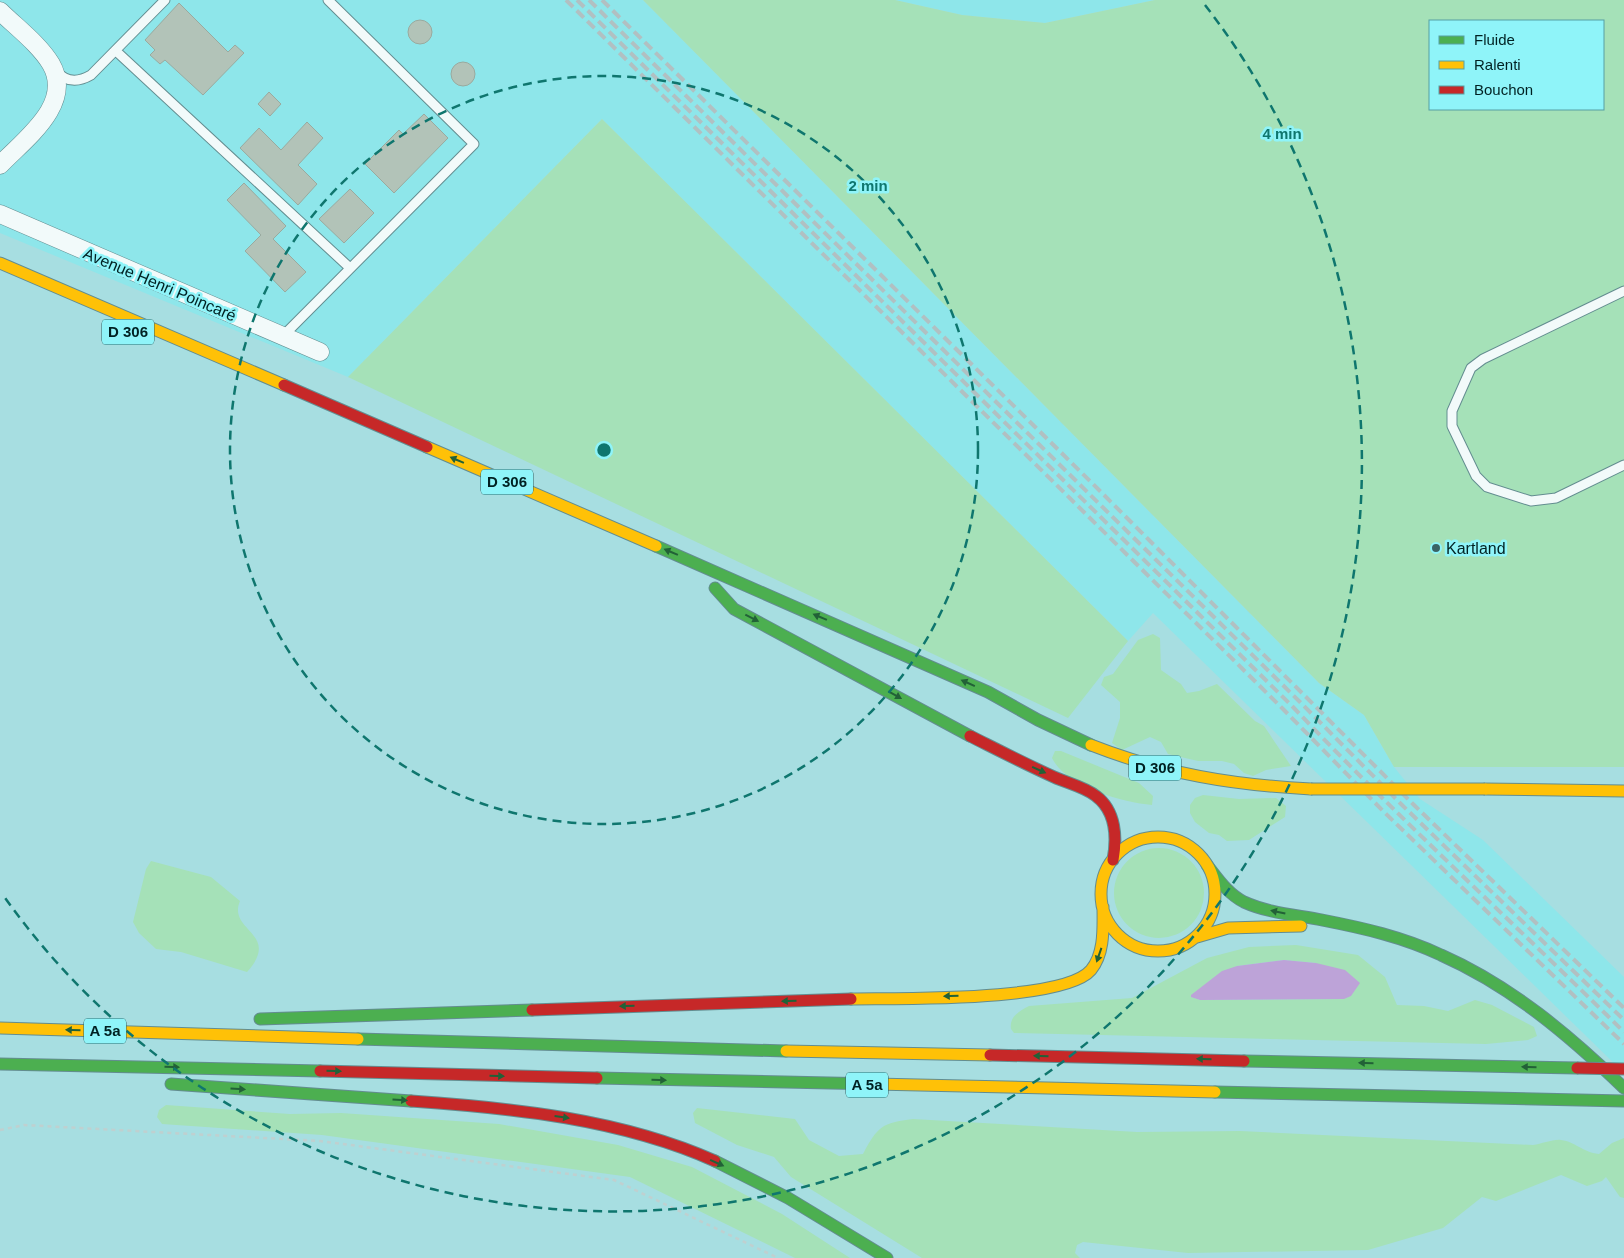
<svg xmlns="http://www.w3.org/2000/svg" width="1624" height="1258" viewBox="0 0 1624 1258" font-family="Helvetica,sans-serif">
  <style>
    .built { fill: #8ee6ea }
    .green { fill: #a5e1b8; fill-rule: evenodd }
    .water { fill: #bda3d8 }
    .building { fill: #b2c3b8; stroke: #99aa9f }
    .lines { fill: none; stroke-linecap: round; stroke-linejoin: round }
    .lane-casing { stroke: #638d90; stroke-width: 11 }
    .street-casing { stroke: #638d90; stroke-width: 19 }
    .fast-casing { stroke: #638d90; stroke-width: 13 }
    .slow-casing { stroke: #638d90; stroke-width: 13 }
    .jam-casing { stroke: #638d90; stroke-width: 13 }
    .path { stroke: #bfd0d0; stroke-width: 2.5; stroke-dasharray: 4 4; stroke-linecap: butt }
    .lane { stroke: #f2fafa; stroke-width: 9 }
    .street { stroke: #f2fafa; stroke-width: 18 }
    .fast { stroke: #4caf50; stroke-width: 11 }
    .slow { stroke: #ffc107; stroke-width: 11 }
    .jam { stroke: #c62828; stroke-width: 11 }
    .rail { stroke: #b1c0c2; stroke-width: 4; stroke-dasharray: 10 5; stroke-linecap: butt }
    .slow-bridge-casing { stroke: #638d90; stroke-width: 13; stroke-linecap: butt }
    .jam-bridge-casing { stroke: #638d90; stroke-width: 13; stroke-linecap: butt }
    .slow-bridge { stroke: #ffc107; stroke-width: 11 }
    .jam-bridge { stroke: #c62828; stroke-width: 11 }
    .oneway { fill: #226137 }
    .ring { fill: none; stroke: #0f766e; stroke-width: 2.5; stroke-dasharray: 9 6 }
    .poi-dot { fill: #3a6365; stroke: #8ff4f9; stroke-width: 2 }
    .labels { text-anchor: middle; stroke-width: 5; stroke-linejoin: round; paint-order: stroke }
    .shield { fill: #8ff4f9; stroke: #2b6062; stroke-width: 1 }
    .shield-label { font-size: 15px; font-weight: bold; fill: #002122 }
    .street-label { font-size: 16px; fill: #002122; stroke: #8ff4f9 }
    .poi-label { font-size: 16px; fill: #002122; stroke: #8ff4f9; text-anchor: start }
    .centre { fill: #0f766e; stroke: #8ff4f9; stroke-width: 2.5 }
    .ring-label { font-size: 15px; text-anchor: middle; font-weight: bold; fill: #0f766e; stroke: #8ff4f9; stroke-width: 5; stroke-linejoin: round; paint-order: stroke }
  </style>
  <rect width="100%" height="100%" fill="#a7dee1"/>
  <!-- built -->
  <path class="built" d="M 0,0 L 643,0 L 1319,683 L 1364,715 L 1394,767 L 1420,799 L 1483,840 L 1624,977 L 1624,1073 L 1153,613 L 1128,641 L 602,119 L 348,377 L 0,233 Z
    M 895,0 L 1155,0 L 1045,23 L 962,15 Z"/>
  <!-- green -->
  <path class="green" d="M 643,0 L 895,0 L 962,15 L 1045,23 L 1155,0 L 1624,0 L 1624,767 L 1394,767 L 1364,715 L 1319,683 ZM 1430,21 L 1603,21 L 1603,109 L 1430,109 Z
    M 602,119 L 1128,641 L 1068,718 L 348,377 Z
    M 1153,634 L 1160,638 L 1161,670 L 1181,684 L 1187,693 L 1199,691 L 1217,684 L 1255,721 L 1264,726 L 1291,766 L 1266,770 L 1253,776 L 1244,773 L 1234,764 L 1222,761 L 1198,761 L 1168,754 L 1161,742 L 1150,737 L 1122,750 L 1112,743 L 1120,718 L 1120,702 L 1101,685 L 1104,677 L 1113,674 L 1138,640 Z
    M 1055,751 L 1061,751 L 1139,783 L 1153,796 L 1152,805 C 1121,802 1066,787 1052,758 Z
    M 1203,795 L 1239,799 L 1276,798 L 1286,806 L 1285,817 L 1249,840 L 1227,841 L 1219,835 L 1209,833 L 1195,822 L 1190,813 L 1190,805 L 1195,798 Z
    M1114 893a45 45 0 1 1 90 0a45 45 0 1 1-90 0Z
    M 151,861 L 211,877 L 240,901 C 227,931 282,933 247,972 L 181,952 L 156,949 L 139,933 L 133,922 L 146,869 Z
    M 1296,945 L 1358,955 L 1385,977 L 1397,1005 L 1424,1006 L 1448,1011 L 1475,1000 L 1492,1005 L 1534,1027 L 1537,1036 L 1528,1040 L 1486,1044 L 1014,1033 L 1011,1029 C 1009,1016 1020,1011 1029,1006 L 1132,998 L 1207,958 L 1249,947 ZM 1284,960 L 1316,963 L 1344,999 L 1200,1000 L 1192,997 L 1237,966 Z
    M 166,1105 L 290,1114 L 341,1113 L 499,1124 L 618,1145 L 692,1167 L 782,1214 L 850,1258 L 795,1258 L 630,1177 L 322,1135 L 162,1124 L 157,1117 L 159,1110 Z
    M 697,1108 L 795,1119 L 809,1140 L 839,1156 L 863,1154 C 878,1126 882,1123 913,1119 L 1137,1132 L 1240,1131 L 1533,1145 C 1542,1144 1553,1139 1561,1140 C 1576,1142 1582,1152 1599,1154 L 1612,1143 L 1624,1138 L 1624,1198 L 1620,1197 L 1606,1177 L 1602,1181 L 1587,1186 L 1561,1175 L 1496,1201 L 1482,1197 L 1443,1228 L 1368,1250 L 1188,1253 L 1083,1242 L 1077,1245 L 1075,1253 L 1080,1258 L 922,1258 L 791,1177 L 774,1157 L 737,1145 L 695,1123 L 693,1113 Z"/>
  <!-- water -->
  <path class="water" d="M 1284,960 L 1316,963 L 1345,970 L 1360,983 L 1351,996 L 1344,999 L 1200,1000 L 1191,997 L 1191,995 L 1222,971 L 1237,966 Z"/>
  <!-- building -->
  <path class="building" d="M 179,3 L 228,52 L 235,45 L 244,53 L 203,95 L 165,60 L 160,64 L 150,55 L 155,50 L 145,40 Z
    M408 32a12 12 0 1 1 24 0a12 12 0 1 1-24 0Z
    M451 74a12 12 0 1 1 24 0a12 12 0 1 1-24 0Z
    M 269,92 L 281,104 L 270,116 L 258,104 Z
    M 424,114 L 448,138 L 394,193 L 365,164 L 399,130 L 403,134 Z
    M 307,122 L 323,138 L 298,165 L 317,184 L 298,205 L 240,148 L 259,128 L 281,150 Z
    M 244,183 L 286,226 L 273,239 L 306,272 L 285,292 L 245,251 L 261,235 L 227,200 Z
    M 350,189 L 374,213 L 344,243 L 319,219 Z"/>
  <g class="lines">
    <!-- lane casing -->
    <g class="lane-casing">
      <path id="lane" d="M 116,51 L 350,268
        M 57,71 C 66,83 79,82 91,75 L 165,0
        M 1624,291 L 1483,359 L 1471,368 L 1452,411 L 1452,426 L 1476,476 L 1487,487 L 1531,501 L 1556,498 L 1624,465
        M 283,336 L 474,144 L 328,0"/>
    </g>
    <!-- street casing -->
    <g class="street-casing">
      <path id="street" d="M 0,11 C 16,27 39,44 51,64 C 74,104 25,139 0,165
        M 0,214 L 320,352"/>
    </g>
    <!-- fast casing -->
    <g class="fast-casing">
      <path id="fast" d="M 656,546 L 988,692 L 1038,720 L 1091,745
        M 715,588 L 734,609 L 970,736
        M 1207,865 C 1218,879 1228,894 1244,902 C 1268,913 1297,915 1322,920 C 1363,928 1403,937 1441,955 C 1511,986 1569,1035 1624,1088
        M 260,1019 L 532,1010
        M 358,1039 L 786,1051
        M 1244,1061 L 1577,1068
        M 0,1064 L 320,1071
        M 597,1078 L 875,1084
        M 171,1084 L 411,1101
        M 1215,1092 L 1624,1101
        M 715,1161 L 788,1198 L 887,1258"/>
    </g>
    <!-- slow casing -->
    <g class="slow-casing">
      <path id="slow" d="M 0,263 L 284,385
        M 427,447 L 656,546
        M 1091,745 C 1165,774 1233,785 1311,789
        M 1485,789 L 1624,791
        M1101 894a57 57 0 1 1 114 0a57 57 0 1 1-114 0Z
        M 1197,937 L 1228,928 L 1301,926
        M 851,999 C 897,998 1064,1002 1091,970 C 1105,953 1103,927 1103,907
        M 0,1028 L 358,1039
        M 786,1051 L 990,1055
        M 875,1084 L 1215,1092"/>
    </g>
    <!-- jam casing -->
    <g class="jam-casing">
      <path id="jam" d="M 284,385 L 427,447
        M 970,736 C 998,750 1025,764 1054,777 C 1067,783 1085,787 1096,796 C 1116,811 1117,838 1113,860
        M 532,1010 L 851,999
        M 990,1055 L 1244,1061
        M 320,1071 L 597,1078
        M 411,1101 C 513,1108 621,1119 715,1161"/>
    </g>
    <!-- path -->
    <path class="path" d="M 0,1130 L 24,1125 L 320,1141 L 614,1180 L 778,1258"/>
    <!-- lane -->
    <use href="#lane" class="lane"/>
    <!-- street -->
    <use href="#street" class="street"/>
    <!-- fast -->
    <use href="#fast" class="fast"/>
    <!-- slow -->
    <use href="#slow" class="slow"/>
    <!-- jam -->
    <use href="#jam" class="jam"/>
    <!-- rail -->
    <path class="rail" d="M 566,0 L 1282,708 L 1384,812 L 1624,1044
      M 577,0 L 1293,707 C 1399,819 1514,923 1624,1032
      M 589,0 L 1300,702 L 1401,804 L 1624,1020
      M 602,0 L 1093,484 L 1414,805 L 1624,1008"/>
    <!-- slow-bridge casing -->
    <g class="slow-bridge-casing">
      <path id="slow-bridge" d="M 1311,789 L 1485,789"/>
    </g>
    <!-- jam-bridge casing -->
    <g class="jam-bridge-casing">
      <path id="jam-bridge" d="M 1577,1068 L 1624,1069"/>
    </g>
    <!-- slow-bridge -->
    <use href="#slow-bridge" class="slow-bridge"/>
    <!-- jam-bridge -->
    <use href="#jam-bridge" class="jam-bridge"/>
  </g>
  <!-- one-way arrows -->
  <defs><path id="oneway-solid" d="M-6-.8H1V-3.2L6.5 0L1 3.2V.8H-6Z" transform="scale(1.25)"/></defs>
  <g class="oneway">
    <use href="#oneway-solid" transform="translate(457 460) rotate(-157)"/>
    <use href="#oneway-solid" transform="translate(671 552) rotate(-157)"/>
    <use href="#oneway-solid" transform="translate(820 617) rotate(-157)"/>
    <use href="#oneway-solid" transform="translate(752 618) rotate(27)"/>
    <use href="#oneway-solid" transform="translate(968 683) rotate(-156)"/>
    <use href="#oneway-solid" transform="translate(895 695) rotate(29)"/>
    <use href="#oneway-solid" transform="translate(1039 770) rotate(24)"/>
    <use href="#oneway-solid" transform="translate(1278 912) rotate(-168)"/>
    <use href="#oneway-solid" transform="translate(1099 955) rotate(109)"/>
    <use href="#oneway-solid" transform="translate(951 996) rotate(178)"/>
    <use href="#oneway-solid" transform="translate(789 1001) rotate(178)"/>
    <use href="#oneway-solid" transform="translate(627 1006) rotate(178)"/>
    <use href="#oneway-solid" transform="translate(73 1030) rotate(-178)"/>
    <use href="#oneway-solid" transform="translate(1041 1056) rotate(-179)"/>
    <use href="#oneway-solid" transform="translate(1204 1059) rotate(-179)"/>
    <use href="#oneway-solid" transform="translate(1366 1063) rotate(-179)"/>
    <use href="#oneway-solid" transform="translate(172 1067) rotate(2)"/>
    <use href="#oneway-solid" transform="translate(1529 1067) rotate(-179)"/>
    <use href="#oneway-solid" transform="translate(334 1071) rotate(2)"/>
    <use href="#oneway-solid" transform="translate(497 1076) rotate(2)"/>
    <use href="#oneway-solid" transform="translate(659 1080) rotate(1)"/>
    <use href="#oneway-solid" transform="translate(238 1089) rotate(4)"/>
    <use href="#oneway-solid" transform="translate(400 1100) rotate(4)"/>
    <use href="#oneway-solid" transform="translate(562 1117) rotate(8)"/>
    <use href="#oneway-solid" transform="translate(717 1163) rotate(24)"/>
  </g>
  <!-- distance rings -->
  <g class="ring">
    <circle cx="604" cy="450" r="374"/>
    <path d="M1205 5A748 748 0 1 1 3 895"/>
  </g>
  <!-- markers -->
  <circle class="poi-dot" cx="1436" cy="548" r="5"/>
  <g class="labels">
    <!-- shield labels -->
    <g class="shield">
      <rect x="102" y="319.5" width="52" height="25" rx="4"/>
      <rect x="481" y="469.5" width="52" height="25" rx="4"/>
      <rect x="1129" y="755.5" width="52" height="25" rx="4"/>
      <rect x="84" y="1018.5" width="42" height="25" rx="4"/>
      <rect x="846" y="1072.5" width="42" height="25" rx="4"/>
    </g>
    <g class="shield-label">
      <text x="128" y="337">D 306</text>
      <text x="507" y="487">D 306</text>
      <text x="1155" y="773">D 306</text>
      <text x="105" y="1036">A 5a</text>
      <text x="867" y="1090">A 5a</text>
    </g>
    <!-- street labels -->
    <g class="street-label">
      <text transform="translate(160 284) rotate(23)" y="6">Avenue Henri Poincaré</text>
    </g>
    <!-- poi labels -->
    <g class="poi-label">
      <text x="1446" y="554">Kartland</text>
    </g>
  </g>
  <circle cx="604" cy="450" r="8" class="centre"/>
  <g class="ring-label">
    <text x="1282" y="139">4 min</text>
    <text x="868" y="191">2 min</text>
  </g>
  <!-- legend -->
  <rect x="1429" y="20" width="175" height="90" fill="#8ff4f9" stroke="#56a0a3"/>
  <rect x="1439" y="36" width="25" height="8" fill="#4caf50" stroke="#56a0a3"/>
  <text x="1474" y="45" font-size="15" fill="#002122">Fluide</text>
  <rect x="1439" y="61" width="25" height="8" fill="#ffc107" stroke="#56a0a3"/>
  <text x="1474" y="70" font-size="15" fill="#002122">Ralenti</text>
  <rect x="1439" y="86" width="25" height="8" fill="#c62828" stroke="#56a0a3"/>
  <text x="1474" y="95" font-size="15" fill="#002122">Bouchon</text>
</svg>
